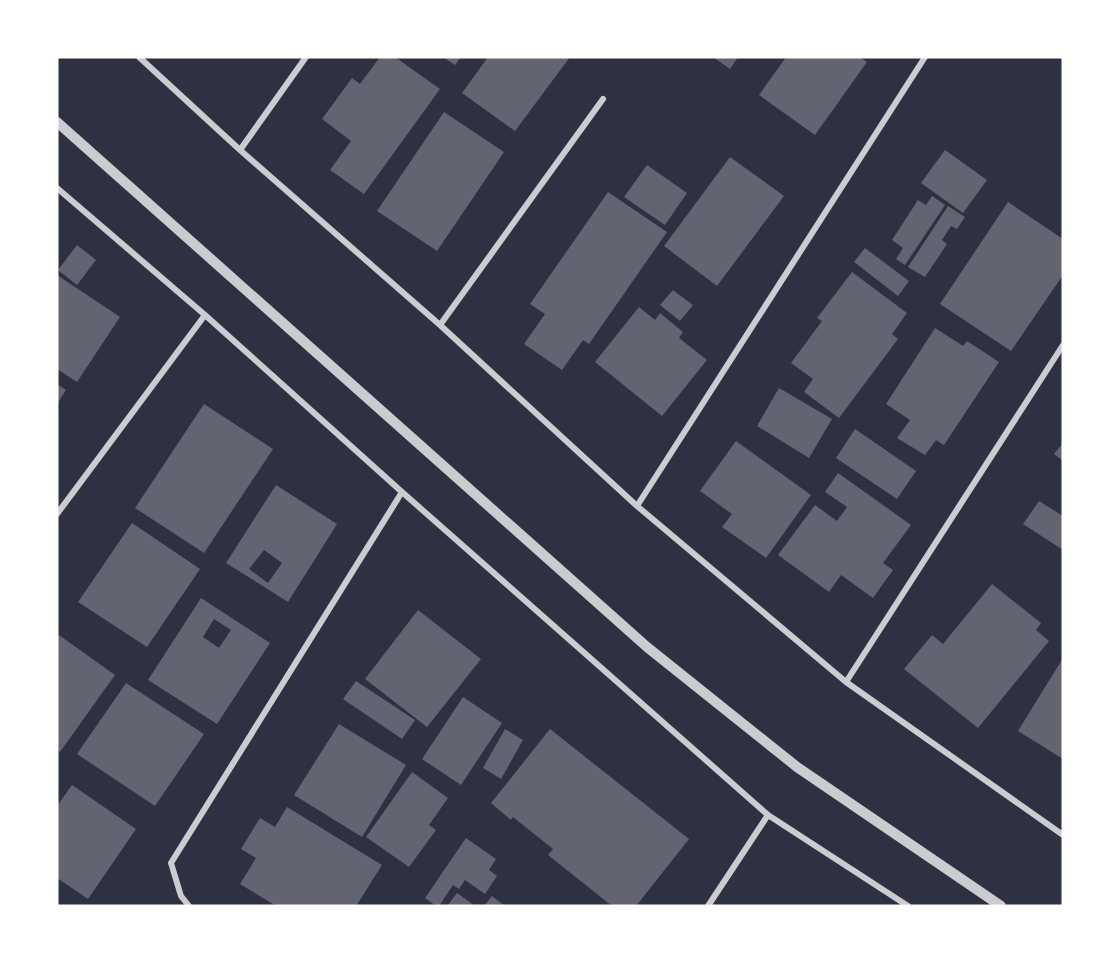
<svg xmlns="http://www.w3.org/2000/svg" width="1120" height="963" viewBox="0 0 1120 963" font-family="Manrope,sans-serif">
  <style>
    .building { fill: #626471; fill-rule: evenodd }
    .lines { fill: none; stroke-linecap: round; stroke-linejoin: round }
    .minor { stroke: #caccd0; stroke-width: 6 }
    .tertiary { stroke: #caccd0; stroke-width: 10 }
  </style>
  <rect width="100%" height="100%" fill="#2d3142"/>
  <!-- building -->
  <path class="building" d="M 380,57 L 395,57 L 440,89 L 364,194 L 330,170 L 351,141 L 322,119 L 352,78 L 360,84 Z
    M 443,57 L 461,57 L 455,65 Z
    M 488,57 L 570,57 L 515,131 L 462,93 Z
    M 713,57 L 738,57 L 730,69 Z
    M 786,57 L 860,57 L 867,62 L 815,135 L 759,95 Z
    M 444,112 L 504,152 L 437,251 L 377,211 Z
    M 945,150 L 987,180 L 963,213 L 921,183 Z
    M 730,157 L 784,196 L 717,286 L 664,246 Z
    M 647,165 L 687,193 L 665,225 L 624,197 Z
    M 608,192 L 667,232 L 589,344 L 583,340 L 562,370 L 524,344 L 545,314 L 530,304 Z
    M 932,196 L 945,205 L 905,265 L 896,259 L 903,248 L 892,240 L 918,200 L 926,205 Z
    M 1008,202 L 1063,239 L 1063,275 L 1011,351 L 940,304 Z
    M 948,206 L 965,217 L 957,229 L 951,226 L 942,240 L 947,244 L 925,277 L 908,267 Z
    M 77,245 L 96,260 L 77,285 L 58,270 Z
    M 865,248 L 909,281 L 898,296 L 854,262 Z
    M 852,272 L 907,313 L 892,334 L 898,339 L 839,418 L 804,392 L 813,379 L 791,363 L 822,321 L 817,318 Z
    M 57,275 L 120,317 L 77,382 L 57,369 Z
    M 673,290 L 693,305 L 680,321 L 660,305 Z
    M 639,307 L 655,320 L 660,313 L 683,332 L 679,338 L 707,360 L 662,416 L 595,362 Z
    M 935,328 L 963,346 L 967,341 L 999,362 L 944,445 L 936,440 L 925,455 L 897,438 L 910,420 L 886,404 Z
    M 57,384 L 66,390 L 57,404 Z
    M 779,388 L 832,419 L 809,458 L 757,426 Z
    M 204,404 L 273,449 L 204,553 L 135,508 Z
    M 855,429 L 916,471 L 897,499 L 836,458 Z
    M 736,441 L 811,495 L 766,558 L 722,527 L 732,514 L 700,491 Z
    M 1063,443 L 1063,461 L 1054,454 Z
    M 838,473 L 911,525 L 883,563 L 893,570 L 873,598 L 841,575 L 829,592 L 778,555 L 815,505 L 837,521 L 847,507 L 825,492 Z
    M 276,485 L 337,524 L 288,602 L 226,563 ZM 264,550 L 282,563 L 268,583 L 249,569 Z
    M 1039,501 L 1063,516 L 1063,550 L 1023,524 Z
    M 132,523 L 200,569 L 147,647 L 78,602 Z
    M 992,584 L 1041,623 L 1036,630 L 1049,641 L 978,728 L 904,669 L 932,635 L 943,644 Z
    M 201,598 L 270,643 L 217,724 L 148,680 ZM 214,619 L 231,630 L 219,648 L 203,637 Z
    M 418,610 L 481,659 L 427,727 L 365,679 Z
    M 59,635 L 115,675 L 60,752 L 57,749 L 57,638 Z
    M 1063,658 L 1063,759 L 1018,731 Z
    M 356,681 L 415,720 L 402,739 L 343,699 Z
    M 126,683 L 204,734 L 155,806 L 77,754 Z
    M 463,697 L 502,723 L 461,785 L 422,759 Z
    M 339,724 L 406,765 L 362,837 L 294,795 Z
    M 505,729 L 523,740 L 501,779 L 483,768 Z
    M 550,729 L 689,839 L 636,906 L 612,906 L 548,855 L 553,849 L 513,817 L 511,820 L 491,803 Z
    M 412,772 L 448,798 L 429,825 L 436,830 L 409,867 L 366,837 Z
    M 72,785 L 136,829 L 88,899 L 57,878 L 57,806 Z
    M 287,807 L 382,865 L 356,906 L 276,906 L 240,884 L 256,858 L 241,849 L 260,818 L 275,827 Z
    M 466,838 L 496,859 L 489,870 L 497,876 L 485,894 L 465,880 L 459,889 L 453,885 L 439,906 L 436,906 L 425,898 Z
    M 457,893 L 475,906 L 447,906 Z
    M 492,896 L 505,906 L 484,906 Z"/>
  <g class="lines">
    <!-- minor -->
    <path class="minor" d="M 139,57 L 240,150 L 440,325 L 637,506 L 846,682 L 1063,835
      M 240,150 L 306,57
      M 57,188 L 205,315 L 402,492 L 768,815 L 908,906
      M 440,325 L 603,99
      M 637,506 L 925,57
      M 57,514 L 205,315
      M 846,682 L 1063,345
      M 189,906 L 181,896 L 171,863 L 402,492
      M 708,906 L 768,815"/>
    <!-- tertiary -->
    <path class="tertiary" d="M 57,122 L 647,647 L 797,767 L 1001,906"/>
  </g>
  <!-- border -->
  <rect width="1120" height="963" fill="none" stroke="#ffffff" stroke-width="117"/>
</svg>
